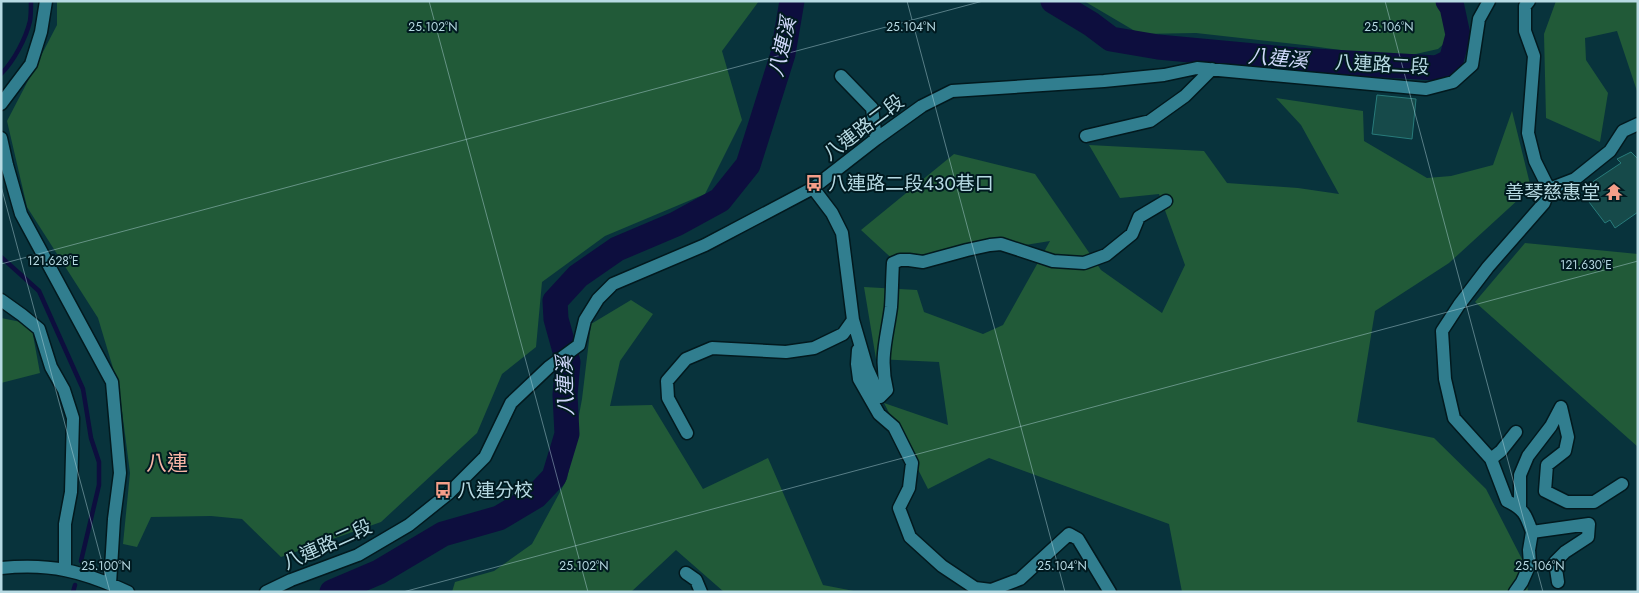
<svg xmlns="http://www.w3.org/2000/svg" width="1639" height="593" viewBox="0 0 1639 593" font-family="Jost,'Noto Sans TC',sans-serif">
  <style>
    .green { fill: #215a38 }
    .lines { fill: none; stroke-linecap: round; stroke-linejoin: round }
    .stream { stroke: #0d0e3e; stroke-width: 4.5 }
    .river { stroke: #0d0e3e; stroke-width: 25 }
    .building { fill: #164a4a; stroke: #287b7b }
    .minor-casing { stroke: #02191e; stroke-width: 15 }
    .minor { stroke: #317e8f; stroke-width: 12 }
    .ticks { fill: none; stroke: #b7dae3; stroke-width: 1; stroke-opacity: 0.45 }
    .labels { text-anchor: middle; stroke-width: 4; stroke-linejoin: round; paint-order: stroke }
    .street-label { font-size: 19px; fill: #b7dae3; stroke: #001a20 }
    .poi-label { font-size: 19px; fill: #b7dae3; stroke: #001a20; text-anchor: start }
    .water-label { font-size: 20px; font-style: italic; fill: #d0d9fb; stroke: #001a20 }
    .quarter-label { font-size: 21px; fill: #f7b5a5; stroke: #001a20 }
    .ticks-label { font-size: 12px; text-anchor: middle; fill: #b7dae3; stroke: #001a20; stroke-width: 4; stroke-linejoin: round; paint-order: stroke }
  </style>
  <rect width="100%" height="100%" fill="#08333c"/>
  <!-- green -->
  <path class="green" d="M 57,1 L 759,1 L 722,51 L 742,120 L 705,194 L 605,236 L 542,282 L 536,347 L 502,374 L 477,433 L 381,522 L 281,557 L 242,519 L 211,516 L 151,517 L 137,547 L 123,544 L 130,473 L 119,388 L 98,318 L 27,207 L 7,121 L 57,25 Z
    M 1084,1 L 1450,1 L 1456,10 L 1456,33 L 1438,49 L 1398,58 L 1304,45 L 1196,33 L 1140,34 Z
    M 1556,1 L 1638,1 L 1638,94 L 1617,31 L 1585,38 L 1586,60 L 1608,93 L 1600,142 L 1546,118 L 1544,34 Z
    M 1276,98 L 1363,111 L 1364,141 L 1427,178 L 1451,176 L 1493,165 L 1512,111 L 1531,188 L 1449,263 L 1375,311 L 1357,422 L 1434,438 L 1486,489 L 1525,565 L 1528,592 L 1182,592 L 1169,524 L 989,458 L 928,489 L 884,403 L 948,425 L 939,362 L 876,359 L 864,287 L 917,290 L 924,312 L 983,334 L 1003,325 L 1050,241 L 899,265 L 861,230 L 954,154 L 1035,174 L 1101,270 L 1162,313 L 1185,265 L 1159,194 L 1120,198 L 1089,145 L 1204,151 L 1227,183 L 1298,188 L 1339,194 L 1301,125 Z
    M 1525,243 L 1638,254 L 1638,447 L 1475,302 Z
    M 631,300 L 653,314 L 620,361 L 610,406 L 652,405 L 703,489 L 768,458 L 823,585 L 859,592 L 724,592 L 676,550 L 631,592 L 452,592 L 455,582 L 494,571 L 532,544 L 567,479 L 582,399 L 591,324 Z
    M 1,318 L 31,324 L 40,373 L 1,383 Z"/>
  <g class="lines">
    <!-- stream -->
    <path class="stream" d="M 1,74 C 14,61 26,38 30,21 C 31,15 31,8 31,1
      M 1,257 L 39,291 L 83,389 L 91,438 L 99,462 L 99,485 L 81,561
      M 73,592 L 75,585"/>
    <!-- river -->
    <path class="river" d="M 1053,1 L 1091,24 L 1111,39 L 1158,47 L 1297,60 L 1437,68 L 1451,61 L 1458,35 L 1452,7 L 1448,1
      M 332,592 L 379,572 L 443,534 L 499,518 L 536,496 L 554,477 L 567,434 L 565,395 L 568,362 L 556,319 L 555,301 L 578,276 L 617,249 L 676,224 L 720,200 L 748,165 L 783,54 L 792,1"/>
  </g>
  <!-- building -->
  <path class="building" d="M 1377,95 L 1416,99 L 1412,139 L 1372,134 Z
    M 1631,152 L 1638,159 L 1638,212 L 1615,228 L 1610,220 L 1605,223 L 1589,202 L 1594,198 L 1585,187 L 1621,163 L 1617,159 Z"/>
  <g class="lines">
    <!-- minor casing -->
    <g class="minor-casing">
      <path id="minor" d="M 1529,1 L 1525,6 L 1525,31 L 1534,56 L 1528,133 L 1535,161 L 1549,189 L 1544,203 L 1488,267 L 1459,305 L 1442,331 L 1445,379 L 1454,418 L 1491,459 L 1507,501 C 1524,509 1526,515 1532,532 L 1589,524 L 1588,537 L 1565,552 L 1555,562 L 1558,582
        M 841,76 L 872,108 L 876,139
        M 1,104 L 31,64 L 41,32 L 46,1
        M 1086,136 L 1150,121 L 1185,96 L 1212,69
        M 1,138 L 7,165 L 21,214 L 112,382 L 120,473 L 114,519 L 110,584
        M 1549,189 L 1575,179 L 1610,151 L 1623,131 L 1638,124
        M 1,300 L 22,315 L 39,329 L 51,367 L 64,390 L 73,418 L 71,492 L 65,524 L 65,569
        M 853,320 L 867,368 L 880,397 L 887,390 C 879,358 887,338 891,307 C 892,293 892,278 893,263 L 900,260 L 909,260 L 923,262 L 967,250 L 990,245 L 1001,244 L 1053,261 L 1084,263 L 1106,255 L 1132,234 L 1139,217 L 1166,201
        M 858,350 L 857,364 L 859,379 L 879,414 L 894,427 L 912,463 L 909,488 L 899,508 L 910,537 L 942,566 L 975,588 L 991,590 L 1020,579 L 1069,534 L 1078,539 L 1110,592
        M 687,433 L 668,398 L 667,381 L 686,359 L 712,348 L 786,352 L 814,348 L 843,334 L 853,320 L 842,233 L 832,213 L 813,188
        M 1491,459 L 1501,451 L 1516,432
        M 1520,507 L 1520,475 L 1528,456 L 1551,426 L 1561,407 L 1568,437 L 1565,451 L 1547,465 L 1545,491 L 1567,502 L 1594,502 L 1622,484
        M 1,568 C 51,563 82,571 128,592
        M 686,573 L 696,580 L 701,592
        M 266,592 L 291,580 L 358,555 L 409,525 L 449,493 L 485,457 L 511,403 L 549,367 L 579,345 L 585,320 L 598,299 L 613,284 L 705,245 L 813,188 L 876,139 L 922,106 L 952,91 L 1104,81 L 1164,75 L 1197,68 L 1426,89 L 1453,82 L 1472,65 L 1479,19 L 1489,1
        M 1515,592 L 1522,582 L 1530,564 L 1529,550 L 1532,532"/>
    </g>
    <!-- minor -->
    <use href="#minor" class="minor"/>
  </g>
  <!-- ticks -->
  <path class="ticks" d="M 429,1 L 588,592M 907,1 L 1065,592M 1385,1 L 1543,592M 1,186 L 110,592M 1,264 L 983,1M 403,592 L 1638,261"/>
  <!-- icons -->
  <defs>
    <g id="bus-bare" transform="scale(1.35)"><path d="M-5-6H5V4H4V6H2V4H-2V6H-4V4H-5ZM-3.5-4V0h7V-4ZM-3.5 1.2v1.5H-2V1.2ZM2 1.2v1.5H3.5V1.2Z" fill="#f49e89" stroke="#001a20" stroke-width="2.5" paint-order="stroke"/></g>
    <g id="temple-bare" transform="scale(1.35)"><path d="M0-6L5-2H3V0L6.5 2.5H4V6H1.5V3h-3V6H-4V2.5H-6.5L-3 0V-2H-5Z" fill="#f49e89" stroke="#001a20" stroke-width="2.5" paint-order="stroke"/></g>
  </defs>
  <g fill-rule="evenodd">
    <use href="#bus-bare" x="814" y="183"/>
    <use href="#temple-bare" x="1614" y="192"/>
    <use href="#bus-bare" x="443" y="490"/>
  </g>
  <g class="labels">
    <!-- street labels -->
    <g class="street-label">
      <text transform="translate(1382 64) rotate(3)" y="7">八連路二段</text>
      <text transform="translate(863 127) rotate(-37)" y="7">八連路二段</text>
      <text transform="translate(327 544) rotate(-24)" y="7">八連路二段</text>
    </g>
    <!-- poi labels -->
    <g class="poi-label">
      <text x="828" y="190">八連路二段430巷口</text>
      <text x="1600" y="199" text-anchor="end">善琴慈惠堂</text>
      <text x="457" y="497">八連分校</text>
    </g>
    <!-- water labels -->
    <g class="water-label">
      <text transform="translate(782 47) rotate(-77)" y="7">八連溪</text>
      <text transform="translate(1278 58) rotate(5)" y="7">八連溪</text>
      <text transform="translate(565 386) rotate(-92)" y="7">八連溪</text>
    </g>
    <!-- quarter labels -->
    <g class="quarter-label">
      <text x="167" y="470">八連</text>
    </g>
  </g>
  <g class="ticks-label">
    <text x="433" y="31">25.102°N</text>
    <text x="911" y="31">25.104°N</text>
    <text x="1389" y="31">25.106°N</text>
    <text x="53" y="265">121.628°E</text>
    <text x="1586" y="269">121.630°E</text>
    <text x="106" y="570">25.100°N</text>
    <text x="584" y="570">25.102°N</text>
    <text x="1062" y="570">25.104°N</text>
    <text x="1540" y="570">25.106°N</text>
  </g>
  <!-- border -->
  <rect width="1639" height="593" fill="none" stroke="#b7dae3" stroke-width="5"/>
</svg>
